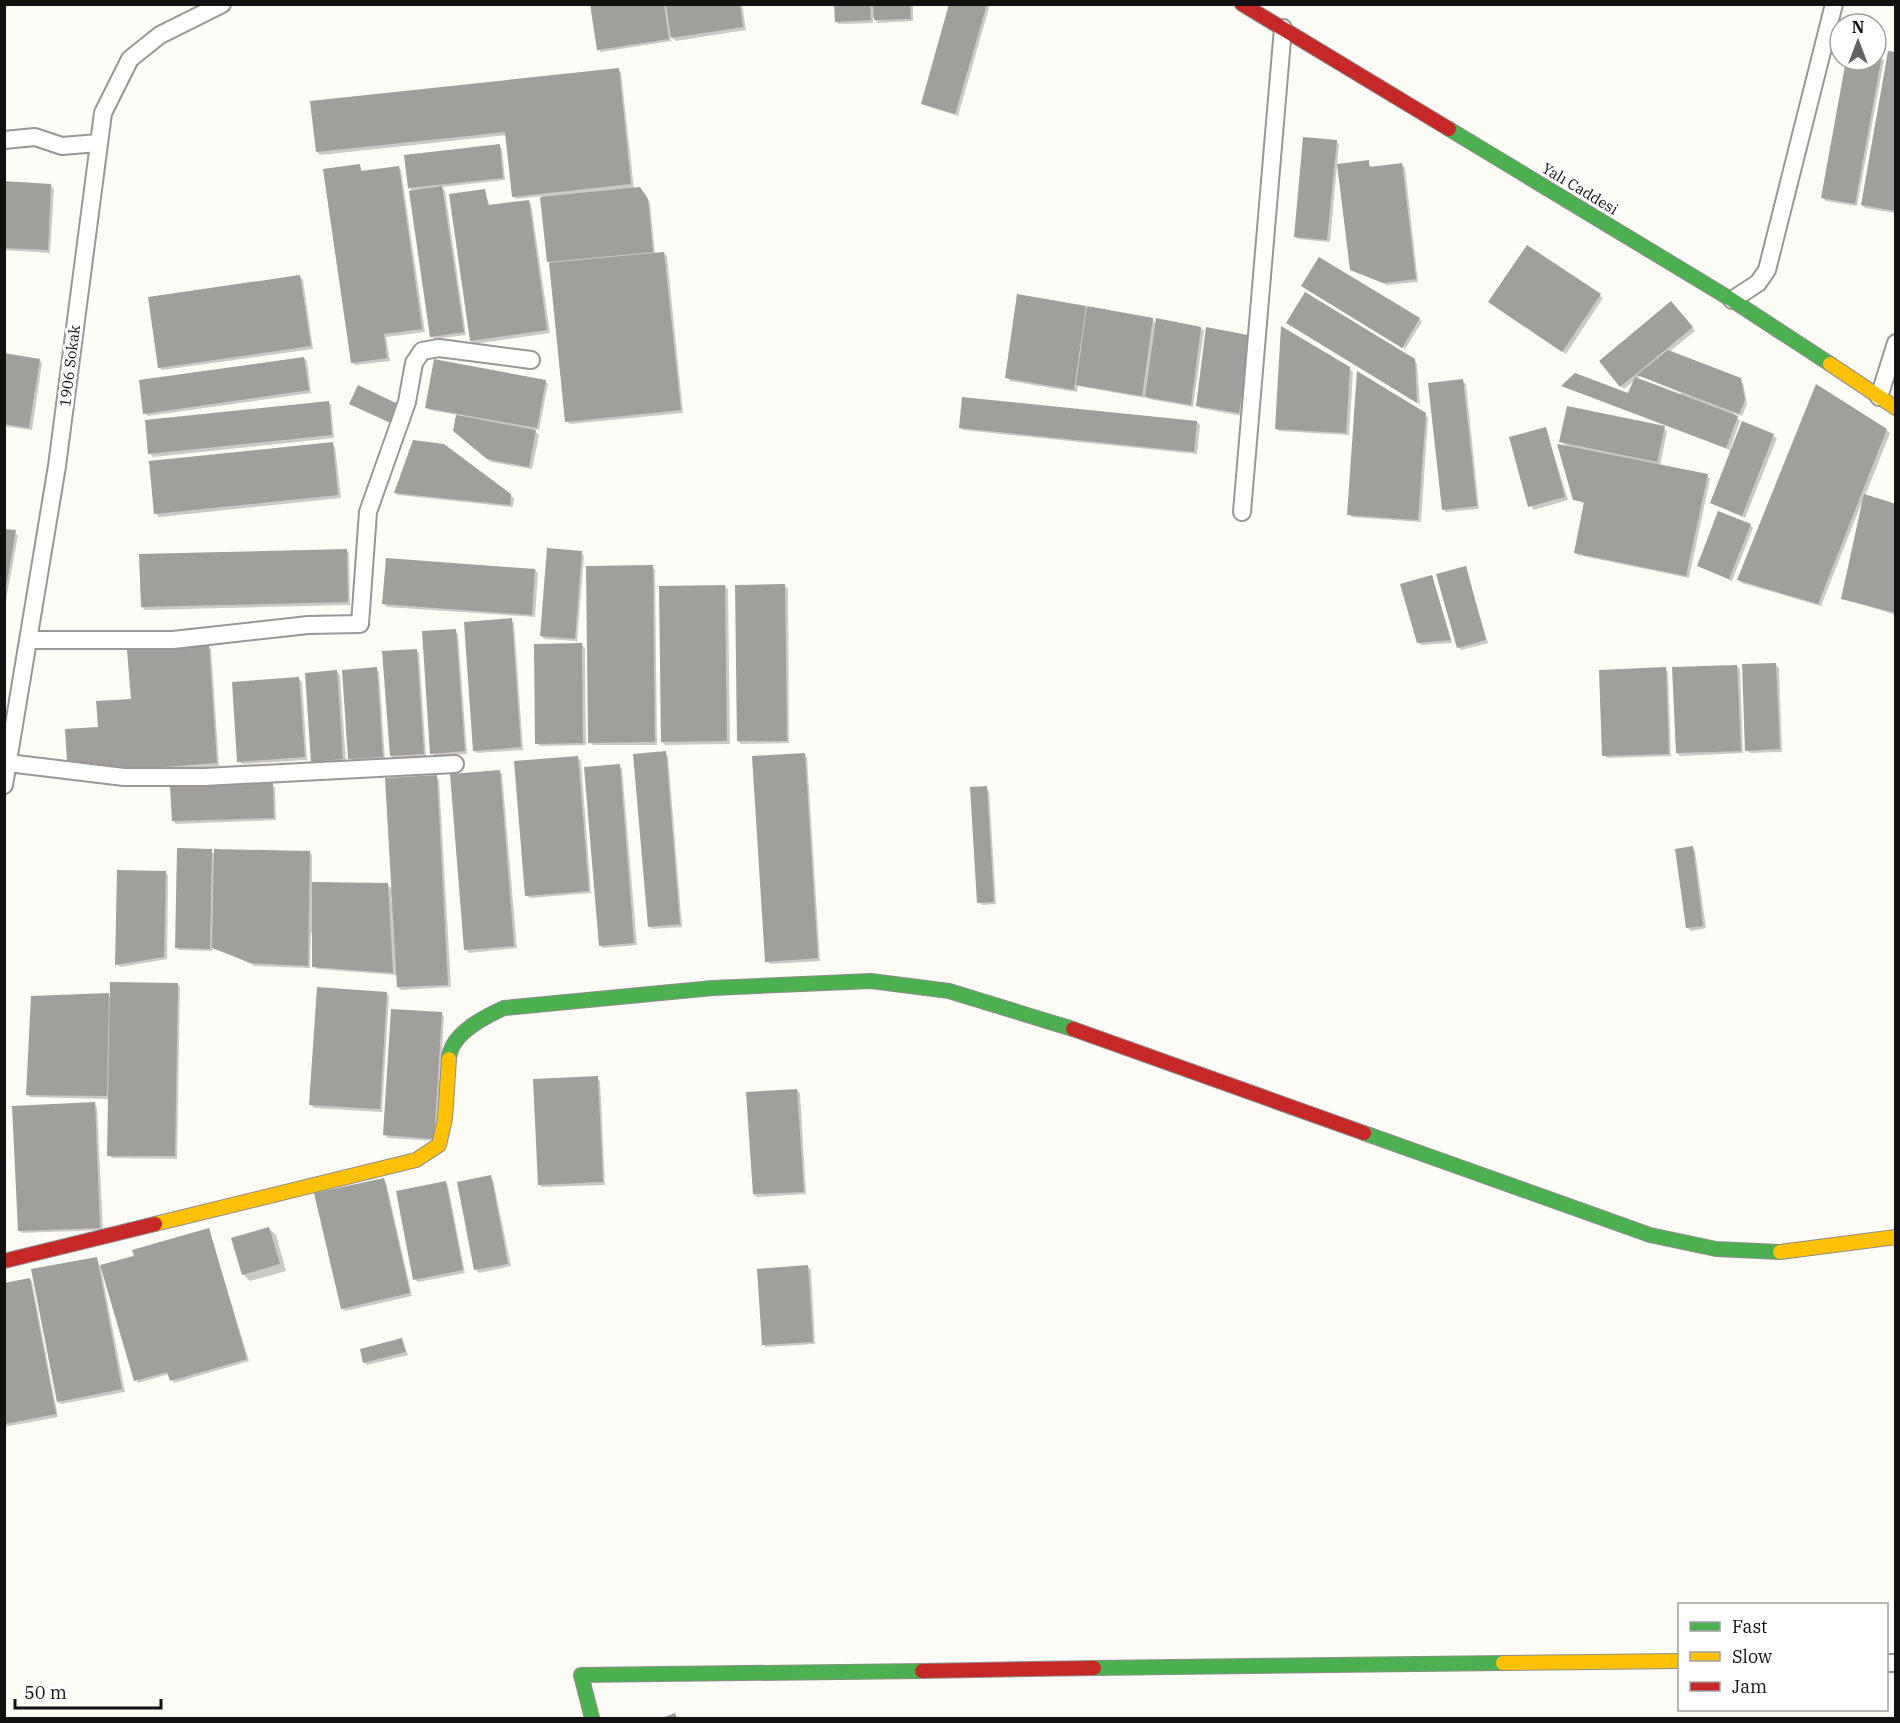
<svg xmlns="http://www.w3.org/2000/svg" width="1900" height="1723" viewBox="0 0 1900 1723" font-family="'IBM Plex Serif',serif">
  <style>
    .shadow { fill: #0003; fill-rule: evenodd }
    .building { fill: #a19f9c }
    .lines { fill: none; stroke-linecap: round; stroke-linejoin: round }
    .street-casing { stroke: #979795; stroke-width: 20 }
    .fast-casing { stroke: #8e8d8b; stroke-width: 16 }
    .slow-casing { stroke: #8e8d8b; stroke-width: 16 }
    .jam-casing { stroke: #8e8d8b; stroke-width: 16 }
    .street { stroke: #fffffe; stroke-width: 16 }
    .fast { stroke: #4caf50; stroke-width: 14 }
    .slow { stroke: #ffc107; stroke-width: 14 }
    .jam { stroke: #c62828; stroke-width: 14 }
    .labels { text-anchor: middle; stroke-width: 6; stroke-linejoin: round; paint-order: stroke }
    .street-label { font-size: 15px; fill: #111; stroke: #fff }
  </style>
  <rect width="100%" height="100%" fill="#fdfcf7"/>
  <!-- shadow -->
  <path class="shadow" d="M 591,4 L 742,4 L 746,30 L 676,41 L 670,36 L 671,41 L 601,52 L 598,49 Z
    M 836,4 L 913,4 L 913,21 L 878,23 L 873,17 L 873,23 L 839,24 L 836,21 Z
    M 951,4 L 990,4 L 958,116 L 922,104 Z
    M 1896,54 L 1896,213 L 1865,208 L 1862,205 Z
    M 1876,56 L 1884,60 L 1857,206 L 1826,201 L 1823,198 L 1847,60 L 1876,60 Z
    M 618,70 L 621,73 L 634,189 L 643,191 L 650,203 L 655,254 L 664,253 L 667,256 L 683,413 L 570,424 L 567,421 L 542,196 L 516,199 L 513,196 L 507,135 L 320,155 L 317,152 Z
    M 1336,141 L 1339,144 L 1330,242 L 1298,239 L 1295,236 Z
    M 499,146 L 502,149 L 505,180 L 442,187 L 445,191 L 466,335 L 434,339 L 431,336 L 413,192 L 409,188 Z
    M 1368,162 L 1372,168 L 1402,165 L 1405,168 L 1418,282 L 1387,285 L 1351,269 Z
    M 359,165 L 363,172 L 398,167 L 401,170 L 425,332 L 386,337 L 390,361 L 355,365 L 352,362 Z
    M 4,183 L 51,186 L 54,189 L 50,253 L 4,250 Z
    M 485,191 L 490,207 L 528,201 L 531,204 L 550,333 L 474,344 L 471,341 Z
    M 300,277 L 303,280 L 313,349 L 162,370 L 159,367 Z
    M 1306,289 L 1419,319 L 1422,322 L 1405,349 Z
    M 1018,296 L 1152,319 L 1156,324 L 1201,328 L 1204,331 L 1193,407 L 1149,399 L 1145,395 L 1145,398 L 1078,386 L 1077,392 L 1010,381 L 1007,377 Z
    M 1600,296 L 1603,298 L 1566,354 L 1493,305 Z
    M 1674,306 L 1695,331 L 1669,352 L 1743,383 L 1747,404 L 1742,416 L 1733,413 L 1740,421 L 1730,449 L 1732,450 L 1743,423 L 1777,438 L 1745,518 L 1711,503 L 1732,451 L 1563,386 L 1629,395 L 1635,380 L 1624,389 L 1621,386 ZM 1640,376 L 1681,393 L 1680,396 L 1636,379 Z
    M 1288,323 L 1414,360 L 1417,364 L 1420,404 Z
    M 1253,337 L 1242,416 L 1200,408 L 1197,405 Z
    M 4,355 L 39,360 L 42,363 L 32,430 L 4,426 Z
    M 304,358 L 307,361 L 311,393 L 148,416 L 145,413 Z
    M 1350,369 L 1353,372 L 1349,435 L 1279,431 L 1276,428 Z
    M 545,381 L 548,384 L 539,430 L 533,429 L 539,435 L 532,469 L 491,462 L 455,430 L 458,415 L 430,410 L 427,407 Z
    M 1462,381 L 1466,384 L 1479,509 L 1446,512 L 1443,509 Z
    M 358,387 L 400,409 L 392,424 L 354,406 Z
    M 328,402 L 331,405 L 334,438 L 153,457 L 150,454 Z
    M 1425,414 L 1428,418 L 1421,522 L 1352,517 L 1349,514 Z
    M 1197,422 L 1200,425 L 1197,454 L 963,430 L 960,427 Z
    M 1664,428 L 1667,431 L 1660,466 L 1707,476 L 1710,479 L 1689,578 L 1578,555 L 1575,552 L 1585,504 L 1574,499 L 1567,447 L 1561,441 Z
    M 1546,429 L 1568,500 L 1533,510 L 1511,438 Z
    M 1886,430 L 1890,433 L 1865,496 L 1896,506 L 1896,615 L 1842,598 L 1862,502 L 1821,606 L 1742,583 L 1739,580 Z
    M 332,444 L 335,447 L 341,498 L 159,517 L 156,514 Z
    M 395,492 L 510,495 L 514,498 L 513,507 L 398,495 Z
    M 1750,525 L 1753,528 L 1732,581 L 1698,566 Z
    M 4,530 L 18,535 L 4,611 Z
    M 346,550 L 349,553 L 350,605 L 145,610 L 142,607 Z
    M 581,553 L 584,556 L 577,641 L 544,639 L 541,636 Z
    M 652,567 L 655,570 L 657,745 L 593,745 L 590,742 Z
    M 1465,567 L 1488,643 L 1461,650 L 1458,647 Z
    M 535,570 L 538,573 L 535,617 L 387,607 L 384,604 Z
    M 1432,577 L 1452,643 L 1421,645 L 1418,642 Z
    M 725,586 L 728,589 L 730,744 L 665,745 L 662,742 Z
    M 785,586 L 788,589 L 789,743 L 741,744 L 738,741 Z
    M 511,620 L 514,623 L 523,750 L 477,753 L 474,750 Z
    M 455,631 L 458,634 L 467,754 L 435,756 L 432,753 Z
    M 582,645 L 585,648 L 586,745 L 540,746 L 537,743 Z
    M 208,646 L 211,649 L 219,766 L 140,771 L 72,765 L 99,728 L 132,701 Z
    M 416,650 L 419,653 L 426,756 L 394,759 L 391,756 Z
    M 1776,665 L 1779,668 L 1782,752 L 1750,753 L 1747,750 Z
    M 1737,666 L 1740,669 L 1743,753 L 1680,756 L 1677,753 Z
    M 376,669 L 379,672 L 385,759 L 353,761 L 350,758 Z
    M 1665,669 L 1668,672 L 1671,756 L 1607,758 L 1604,755 Z
    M 337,672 L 340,675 L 346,762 L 316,764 L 313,761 Z
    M 299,679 L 302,682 L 307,760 L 242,764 L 239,761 Z
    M 665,753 L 668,756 L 682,927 L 652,929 L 649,926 Z
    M 804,755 L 807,758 L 820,961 L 770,964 L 767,961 Z
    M 578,758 L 581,761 L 591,893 L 530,898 L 527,895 Z
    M 619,766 L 622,769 L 637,945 L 603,948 L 600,945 Z
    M 499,771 L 502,774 L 517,948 L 469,953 L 466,950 Z
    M 436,777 L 439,780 L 451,987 L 401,990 L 398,987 L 397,975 L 317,969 L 314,966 L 314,933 L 311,933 L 310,968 L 255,966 L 212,946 L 212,951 L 179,950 L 176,947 L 211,850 L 215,855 L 309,852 L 312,855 L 312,884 L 388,885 L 393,890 Z
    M 272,785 L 275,788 L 276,820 L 176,824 L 173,821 Z
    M 986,788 L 989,791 L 996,904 L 982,905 L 979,902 Z
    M 1692,848 L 1695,851 L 1706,928 L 1691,931 L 1688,928 Z
    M 165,872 L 168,875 L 167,959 L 120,967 L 117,964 Z
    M 177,984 L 180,987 L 177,1159 L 112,1158 L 109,1155 L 110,1099 L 30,1097 L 27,1094 L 108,995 L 111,998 Z
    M 386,993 L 389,996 L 382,1112 L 314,1108 L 311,1105 Z
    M 441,1013 L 444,1016 L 437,1141 L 388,1138 L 385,1135 Z
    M 597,1078 L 600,1081 L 605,1185 L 542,1187 L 539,1184 Z
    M 797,1090 L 800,1093 L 806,1194 L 757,1197 L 754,1194 Z
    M 94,1104 L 97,1107 L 103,1230 L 22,1233 L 19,1230 Z
    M 490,1177 L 493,1180 L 511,1266 L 479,1273 L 476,1270 Z
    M 383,1179 L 386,1182 L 412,1296 L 345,1311 L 342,1308 Z
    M 445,1183 L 448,1186 L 465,1273 L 418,1282 L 415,1279 Z
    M 269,1229 L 276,1235 L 286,1271 L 250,1281 L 243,1274 Z
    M 209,1230 L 249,1361 L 174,1383 L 169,1374 L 138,1383 L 103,1268 L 101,1269 L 125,1392 L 61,1404 L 58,1401 L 96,1258 L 100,1267 Z
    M 808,1267 L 811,1270 L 815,1344 L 766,1347 L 763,1344 Z
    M 29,1279 L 32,1282 L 58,1417 L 4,1427 L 4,1284 Z
    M 402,1340 L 408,1355 L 367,1365 L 364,1362 Z"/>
  <!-- building -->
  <path class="building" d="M 590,4 L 664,4 L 669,39 L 597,50 Z
    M 666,4 L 740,4 L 743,27 L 671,38 Z
    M 834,4 L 870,4 L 871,20 L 835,22 Z
    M 873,4 L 910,4 L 911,19 L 874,20 Z
    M 949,4 L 987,4 L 955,114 L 921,104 Z
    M 1888,51 L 1896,52 L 1896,211 L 1861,205 Z
    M 1876,54 L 1882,55 L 1855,204 L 1821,198 L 1846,60 L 1876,60 Z
    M 619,68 L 631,184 L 512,197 L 505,132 L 316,152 L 310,101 Z
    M 1303,137 L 1337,140 L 1327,240 L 1294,237 Z
    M 500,144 L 503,178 L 408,188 L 404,155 Z
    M 1369,160 L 1369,167 L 1402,163 L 1416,279 L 1383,283 L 1350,270 L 1337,164 Z
    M 360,164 L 361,171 L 399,166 L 422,329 L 384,334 L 387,358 L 351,363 L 323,169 Z
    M 4,181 L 51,184 L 48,250 L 4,248 Z
    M 442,186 L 464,332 L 430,337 L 409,191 Z
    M 640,187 L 648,199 L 653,252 L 547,262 L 540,197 Z
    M 485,189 L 488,205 L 529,200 L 547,330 L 470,341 L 449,194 Z
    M 1527,245 L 1601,294 L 1562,352 L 1488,302 Z
    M 664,252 L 681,410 L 565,422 L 549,263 Z
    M 1319,257 L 1420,318 L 1402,348 L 1301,286 Z
    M 300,275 L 311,346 L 158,368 L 148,297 Z
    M 1305,292 L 1415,359 L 1417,403 L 1286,323 Z
    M 1017,294 L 1086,306 L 1074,390 L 1005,378 Z
    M 1671,301 L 1693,327 L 1620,387 L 1599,361 Z
    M 1087,306 L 1153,318 L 1142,396 L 1076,385 Z
    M 1156,318 L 1201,327 L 1191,405 L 1145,397 Z
    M 1281,326 L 1350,367 L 1346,433 L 1275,429 Z
    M 1206,327 L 1253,336 L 1239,413 L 1196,406 Z
    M 1668,350 L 1741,378 L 1745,400 L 1739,414 L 1637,375 Z
    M 4,353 L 40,359 L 29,428 L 4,424 Z
    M 304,357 L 309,390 L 143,414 L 139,380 Z
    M 434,359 L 546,380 L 537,428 L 425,408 Z
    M 1357,371 L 1426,413 L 1418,520 L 1347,515 Z
    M 1575,373 L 1628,393 L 1635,377 L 1738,416 L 1726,448 L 1561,386 Z
    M 1463,379 L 1477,506 L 1442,510 L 1428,383 Z
    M 1816,384 L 1887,429 L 1818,604 L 1737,580 Z
    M 358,385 L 398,404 L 389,422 L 349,404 Z
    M 962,397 L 1197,421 L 1194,452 L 959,428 Z
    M 329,401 L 332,435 L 148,454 L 145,420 Z
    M 1567,406 L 1665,426 L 1657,462 L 1559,442 Z
    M 456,415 L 536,430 L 529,467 L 487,459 L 453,431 Z
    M 1742,421 L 1774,434 L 1742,516 L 1710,503 Z
    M 1546,427 L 1565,497 L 1528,507 L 1509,437 Z
    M 413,440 L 444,444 L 511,494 L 510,505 L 394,493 Z
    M 333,442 L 338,495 L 154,514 L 149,461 Z
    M 1557,444 L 1708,474 L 1686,576 L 1574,553 L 1584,502 L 1573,500 Z
    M 1864,494 L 1896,504 L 1896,613 L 1841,599 Z
    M 1718,511 L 1751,524 L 1729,579 L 1697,566 Z
    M 4,529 L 16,530 L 6,587 L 4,587 Z
    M 547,548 L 582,551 L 575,639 L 540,636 Z
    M 347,549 L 348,602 L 141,607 L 139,554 Z
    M 386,558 L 535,569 L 532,615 L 382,604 Z
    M 653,565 L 655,742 L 588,743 L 586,566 Z
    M 1466,566 L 1486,640 L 1457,648 L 1436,574 Z
    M 1432,575 L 1451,640 L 1417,643 L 1400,584 Z
    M 785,584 L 787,741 L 737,741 L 735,585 Z
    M 725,585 L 727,741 L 661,742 L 659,586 Z
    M 512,618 L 521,747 L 473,751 L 464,622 Z
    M 456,629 L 465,751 L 430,754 L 422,631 Z
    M 582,643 L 583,743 L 535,744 L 534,644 Z
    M 209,644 L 217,763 L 136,769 L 67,762 L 65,729 L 98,727 L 96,701 L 131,699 L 127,650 Z
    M 417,649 L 424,754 L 390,756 L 382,651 Z
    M 1776,663 L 1780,749 L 1745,751 L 1742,664 Z
    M 1737,665 L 1741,751 L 1676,753 L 1672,667 Z
    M 377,667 L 383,757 L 348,759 L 342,670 Z
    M 1666,667 L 1669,754 L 1602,756 L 1599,670 Z
    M 337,670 L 343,759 L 311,762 L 305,673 Z
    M 299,677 L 305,757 L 237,762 L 232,682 Z
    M 666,751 L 680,924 L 648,927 L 633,754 Z
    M 805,753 L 818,958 L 765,962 L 752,756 Z
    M 578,756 L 589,891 L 525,896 L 514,761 Z
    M 620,764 L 634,943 L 599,946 L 584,767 Z
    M 500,770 L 514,946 L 464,950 L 450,774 Z
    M 437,775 L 448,985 L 397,987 L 385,778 Z
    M 273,783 L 274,818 L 172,821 L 170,787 Z
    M 987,786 L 994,902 L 977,903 L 970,787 Z
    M 1693,846 L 1703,926 L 1686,928 L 1675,849 Z
    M 177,848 L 212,849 L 210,949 L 175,948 Z
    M 214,849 L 310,851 L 308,966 L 251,963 L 212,948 Z
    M 117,870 L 166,871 L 164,957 L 115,965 Z
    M 312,882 L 388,883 L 393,973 L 312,967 Z
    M 110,982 L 178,983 L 175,1156 L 107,1156 Z
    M 317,987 L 387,992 L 380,1109 L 309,1105 Z
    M 109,993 L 107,1096 L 26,1095 L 31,996 Z
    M 391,1009 L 442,1012 L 434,1139 L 383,1135 Z
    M 598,1076 L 603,1182 L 538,1185 L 533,1079 Z
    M 797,1089 L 804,1192 L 753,1194 L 746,1092 Z
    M 95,1102 L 100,1228 L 18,1231 L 12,1106 Z
    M 491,1175 L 508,1264 L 474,1270 L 457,1182 Z
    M 384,1178 L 410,1293 L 341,1309 L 314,1193 Z
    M 446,1181 L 463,1270 L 413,1280 L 396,1191 Z
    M 269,1227 L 280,1264 L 242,1275 L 231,1238 Z
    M 209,1228 L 247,1359 L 170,1381 L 167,1372 L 134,1381 L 100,1265 L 134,1256 L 132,1250 Z
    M 97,1257 L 122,1389 L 57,1402 L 31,1269 Z
    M 808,1265 L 813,1342 L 762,1345 L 757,1269 Z
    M 30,1278 L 56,1414 L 4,1424 L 4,1283 Z
    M 402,1338 L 406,1352 L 363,1363 L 360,1349 Z
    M 675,1713 L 677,1718 L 662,1718 Z"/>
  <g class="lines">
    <!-- street casing -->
    <g class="street-casing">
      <path id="street" d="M 4,140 L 35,137 L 62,146 L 98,143
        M 1732,300 L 1758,283 L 1767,270 L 1834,4
        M 1879,397 L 1896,343
        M 1242,512 L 1283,28
        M 29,640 L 173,640 L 308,625 L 360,624 L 368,512 L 407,402 L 414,363 L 422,351 L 439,348 L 531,360
        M 8,763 L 124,777 L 204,777 L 455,764
        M 4,785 L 57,466 L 103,113 L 130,59 L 160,35 L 222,4
        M 1886,1663 L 1896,1663"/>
    </g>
    <!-- fast casing -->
    <g class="fast-casing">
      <path id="fast" d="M 1449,129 L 1732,300 L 1830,364
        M 449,1059 C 450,1034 484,1017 504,1008 L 713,988 L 871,981 L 949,991 L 1073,1029
        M 1364,1133 L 1650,1235 L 1716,1249 L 1780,1252
        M 1094,1668 L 1503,1663
        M 592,1718 L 581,1675 L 922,1671"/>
    </g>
    <!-- slow casing -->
    <g class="slow-casing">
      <path id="slow" d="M 1830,364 L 1896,408
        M 155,1224 L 416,1160 L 439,1145 L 445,1119 L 449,1059
        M 1780,1252 L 1896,1237
        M 1503,1663 L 1680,1661"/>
    </g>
    <!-- jam casing -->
    <g class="jam-casing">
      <path id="jam" d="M 1242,4 L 1449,129
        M 1073,1029 L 1364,1133
        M 4,1261 L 155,1224
        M 922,1671 L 1094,1668"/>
    </g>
    <!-- street -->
    <use href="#street" class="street"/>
    <!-- fast -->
    <use href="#fast" class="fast"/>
    <!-- slow -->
    <use href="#slow" class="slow"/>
    <!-- jam -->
    <use href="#jam" class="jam"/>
  </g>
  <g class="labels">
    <!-- street labels -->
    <g class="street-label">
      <text transform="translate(1580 189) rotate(31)" y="5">Yalı Caddesi</text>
      <text transform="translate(70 366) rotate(-83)" y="5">1906 Sokak</text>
    </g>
  </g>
  <!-- border -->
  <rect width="1900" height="1723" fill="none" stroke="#111111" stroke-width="12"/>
  <!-- legend -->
  <rect x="1678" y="1603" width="210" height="108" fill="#ffffff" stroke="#a0a0a0" stroke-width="1.5"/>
  <rect x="1690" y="1622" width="30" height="9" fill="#4caf50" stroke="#a0a0a0" stroke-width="1.5"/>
  <text x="1732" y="1633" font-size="18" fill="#111111">Fast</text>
  <rect x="1690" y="1652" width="30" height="9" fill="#ffc107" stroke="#a0a0a0" stroke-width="1.5"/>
  <text x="1732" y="1663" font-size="18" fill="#111111">Slow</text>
  <rect x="1690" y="1682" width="30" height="9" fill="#c62828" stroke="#a0a0a0" stroke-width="1.5"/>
  <text x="1732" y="1693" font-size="18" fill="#111111">Jam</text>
  <!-- north arrow -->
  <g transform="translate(1858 42)"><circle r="28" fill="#ffffff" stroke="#a0a0a0" stroke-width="1.5"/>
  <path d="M0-4.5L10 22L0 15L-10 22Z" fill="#646362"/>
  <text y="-9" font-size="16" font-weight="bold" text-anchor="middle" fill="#111111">N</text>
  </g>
  <!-- scale -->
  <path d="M15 1699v9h146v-9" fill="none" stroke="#111111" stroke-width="3"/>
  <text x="24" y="1699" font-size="18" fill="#111111" stroke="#ffffff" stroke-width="4.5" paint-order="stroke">50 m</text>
</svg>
